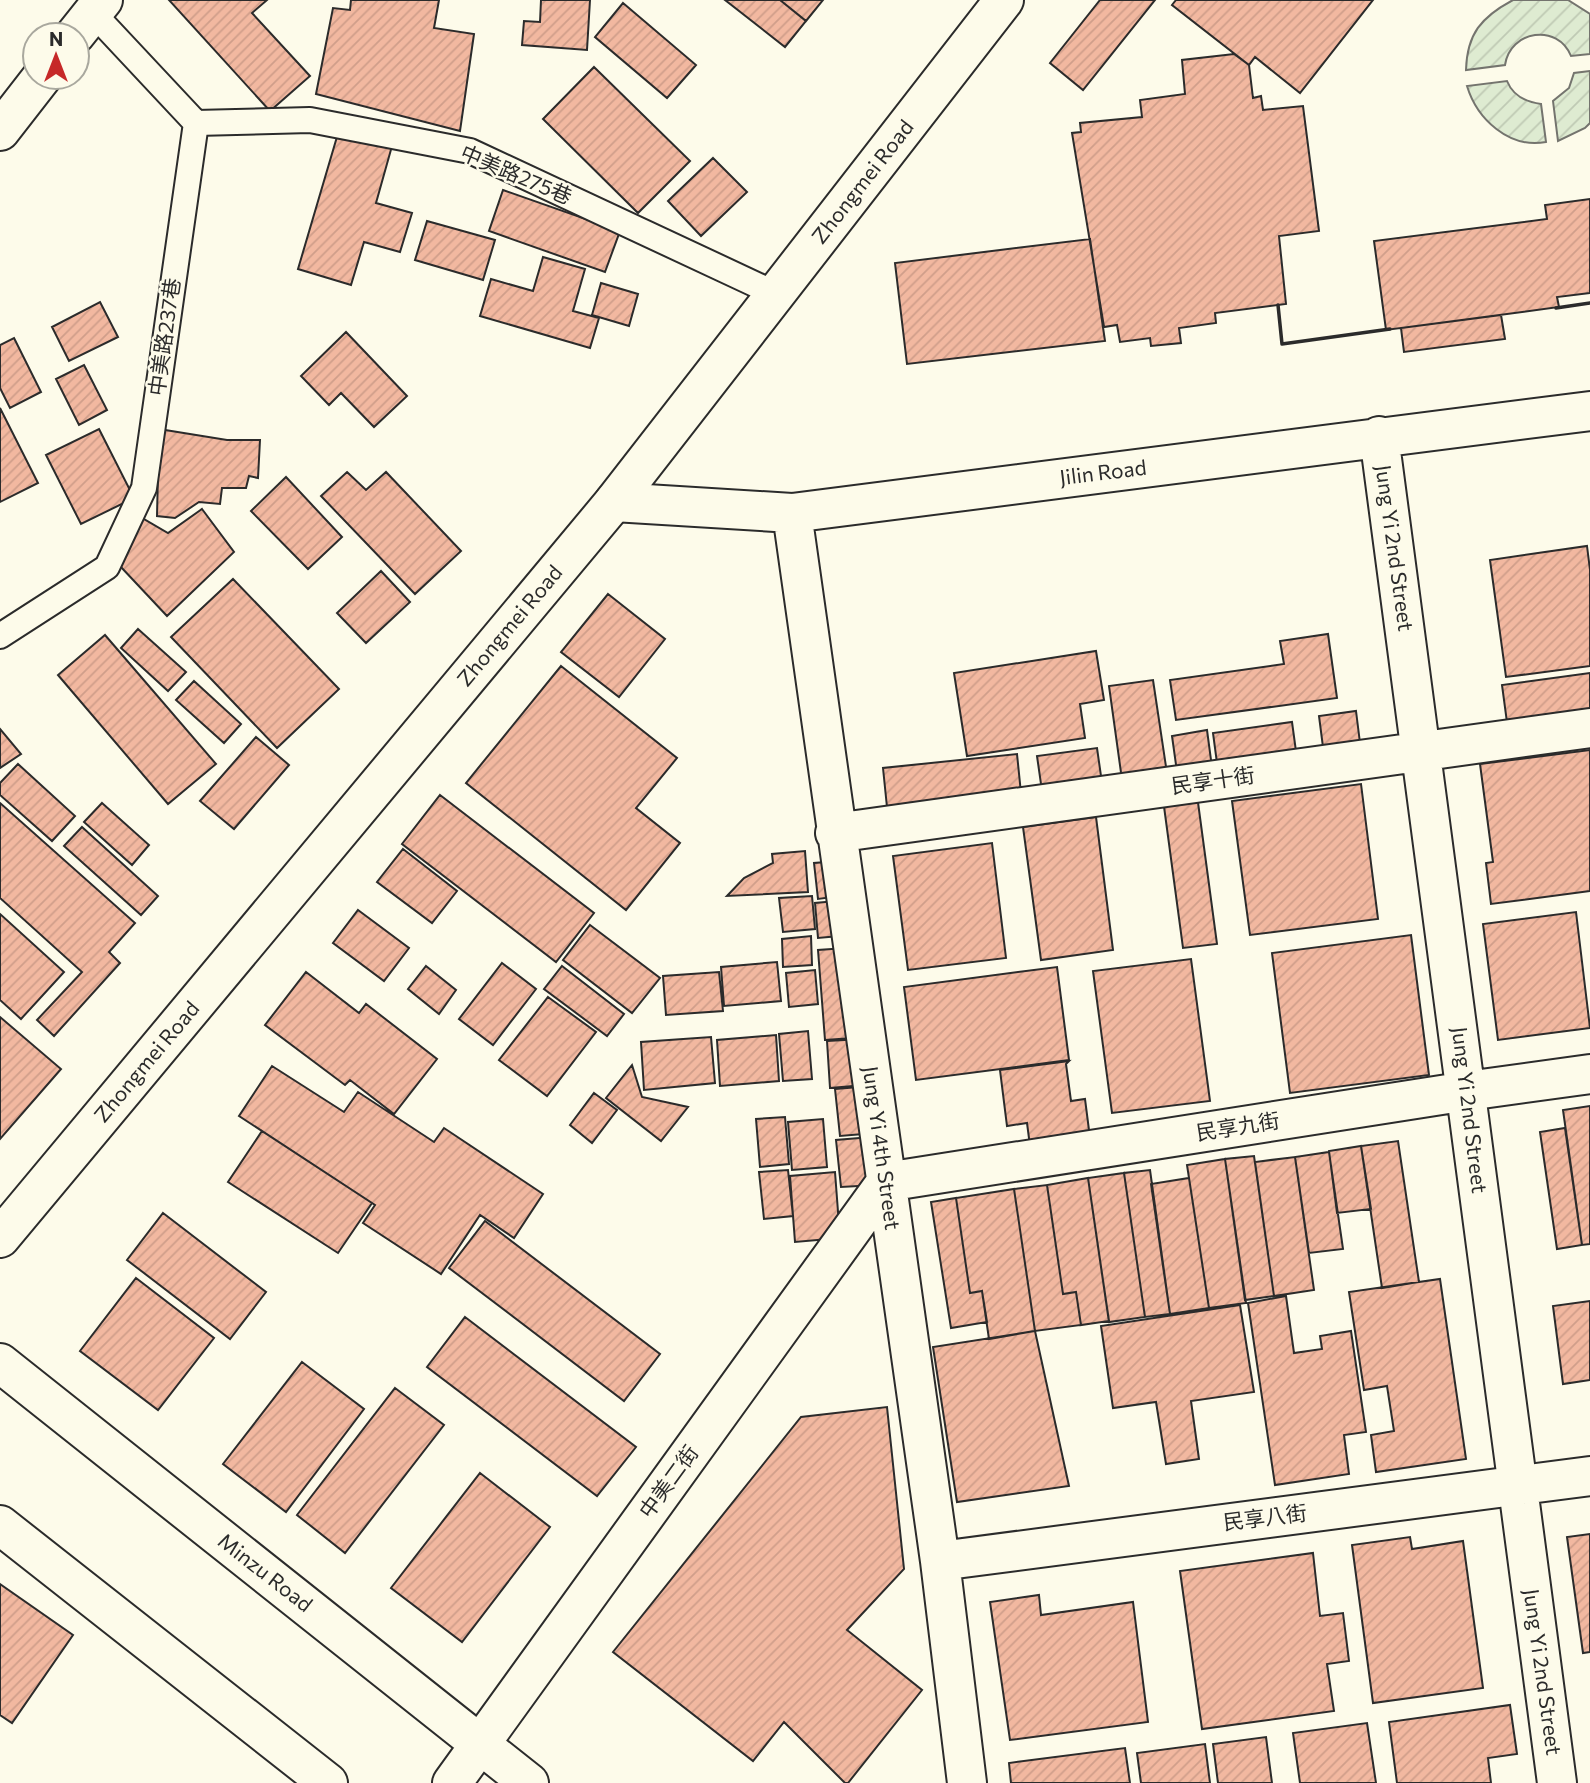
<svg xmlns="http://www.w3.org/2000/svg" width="1590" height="1783" viewBox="0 0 1590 1783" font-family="Commissioner,'Noto Sans TC',sans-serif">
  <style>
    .garden { fill: url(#garden-furrows); stroke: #74746e; stroke-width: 2 }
    .building { fill: url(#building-hatch); stroke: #2b2b2b; stroke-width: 2 }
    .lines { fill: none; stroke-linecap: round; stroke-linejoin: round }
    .service-casing { stroke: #2b2b2b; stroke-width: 28 }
    .minor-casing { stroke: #2b2b2b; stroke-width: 42 }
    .tertiary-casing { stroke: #2b2b2b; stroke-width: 42 }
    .service { stroke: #fdfbea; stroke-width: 24 }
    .minor { stroke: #fdfbea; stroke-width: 38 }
    .tertiary { stroke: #fdfbea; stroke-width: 38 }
    .wall { stroke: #2b2b2b; stroke-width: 3.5 }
    .labels { text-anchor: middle; stroke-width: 5; stroke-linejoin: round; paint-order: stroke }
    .street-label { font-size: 21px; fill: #2b2b2b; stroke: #fdfbea }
  </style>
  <defs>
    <pattern id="garden-furrows" width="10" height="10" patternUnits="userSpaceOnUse" patternTransform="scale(1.75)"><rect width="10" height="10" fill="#deebd1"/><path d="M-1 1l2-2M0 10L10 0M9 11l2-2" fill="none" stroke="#bfcab4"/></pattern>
    <pattern id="building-hatch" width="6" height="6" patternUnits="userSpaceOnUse" patternTransform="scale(1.75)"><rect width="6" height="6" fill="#f2b8a0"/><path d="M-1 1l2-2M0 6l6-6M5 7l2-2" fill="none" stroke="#d09e8a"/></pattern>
  </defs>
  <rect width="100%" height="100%" fill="#fdfbea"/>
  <!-- garden -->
  <path class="garden" d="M 1513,0 L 1568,0 L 1590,14 L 1590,54 L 1571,56 C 1558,23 1510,30 1505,65 L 1466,70 C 1467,34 1481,17 1513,0 Z
    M 1590,71 L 1590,123 L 1585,128 L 1558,141 L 1553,101 L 1569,88 L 1574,73 Z
    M 1507,81 C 1513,96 1526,102 1541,104 L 1546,142 C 1509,149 1477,119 1467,86 Z"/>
  <!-- building -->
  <path class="building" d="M 169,0 L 267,0 L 252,13 L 310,76 L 270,111 Z
    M 351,0 L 439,0 L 434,28 L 474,34 L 460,131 L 316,94 L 333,8 L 350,10 Z
    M 541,0 L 590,0 L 587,50 L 522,45 L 524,21 L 540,22 Z
    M 725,0 L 780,0 L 806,21 L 785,47 Z
    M 780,0 L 823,0 L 806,21 Z
    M 1100,0 L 1155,0 L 1083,90 L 1050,63 Z
    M 1176,0 L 1373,0 L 1300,93 L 1255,57 L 1249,65 L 1172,5 Z
    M 623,3 L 696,65 L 667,98 L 595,37 Z
    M 1234,54 L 1249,65 L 1253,98 L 1261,96 L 1263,110 L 1303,106 L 1319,231 L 1279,236 L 1286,304 L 1215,313 L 1216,323 L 1179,328 L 1181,343 L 1151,346 L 1150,338 L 1120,342 L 1117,325 L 1104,327 L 1072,133 L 1081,132 L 1080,123 L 1142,117 L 1140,100 L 1185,94 L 1182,60 Z
    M 594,67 L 690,161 L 638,213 L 543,119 Z
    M 339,130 L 392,146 L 376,203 L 412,213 L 400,252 L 364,242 L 351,285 L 298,269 Z
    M 713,158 L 747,192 L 701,236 L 668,201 Z
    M 503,190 L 620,231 L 605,272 L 489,231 Z
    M 1590,199 L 1590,293 L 1557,297 L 1559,307 L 1386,330 L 1374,241 L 1547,219 L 1545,205 Z
    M 427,221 L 495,240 L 483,280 L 415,260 Z
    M 1090,239 L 1105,341 L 907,364 L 895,263 Z
    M 543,257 L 585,269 L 573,311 L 599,318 L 590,348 L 480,316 L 491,279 L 533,291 Z
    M 601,283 L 638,294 L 629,326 L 592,315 Z
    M 100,302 L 118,337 L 69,361 L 52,327 Z
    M 1501,315 L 1505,339 L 1404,352 L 1401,328 Z
    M 346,332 L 407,396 L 374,427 L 341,393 L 329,405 L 301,376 Z
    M 14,338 L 41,392 L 10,408 L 0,388 L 0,345 Z
    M 84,365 L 107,410 L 79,425 L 56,379 Z
    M 0,408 L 38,483 L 0,502 Z
    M 99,429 L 134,498 L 81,524 L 46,455 Z
    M 159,429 L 227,440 L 260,440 L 258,478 L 249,476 L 246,488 L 222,488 L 220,504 L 199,502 L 175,518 L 157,516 Z
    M 347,472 L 366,490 L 386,472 L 461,551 L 415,594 L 321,496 Z
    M 286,477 L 342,537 L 308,569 L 251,511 Z
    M 202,509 L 234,552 L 167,616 L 120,566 L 142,518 L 168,533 Z
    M 1587,546 L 1590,570 L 1590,666 L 1506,677 L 1490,560 Z
    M 381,571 L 410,602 L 366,643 L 337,613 Z
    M 233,579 L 339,689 L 277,748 L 171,637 Z
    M 608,594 L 665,639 L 619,697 L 561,652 Z
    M 138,629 L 186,672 L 168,691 L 121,648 Z
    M 1328,634 L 1337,698 L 1176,720 L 1170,680 L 1284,664 L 1280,641 Z
    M 105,635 L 216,764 L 168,804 L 58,675 Z
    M 1096,651 L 1104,700 L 1080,704 L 1085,738 L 967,756 L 954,673 Z
    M 561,666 L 677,758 L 636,808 L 680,843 L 626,910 L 466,783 Z
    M 1590,673 L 1590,719 L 1508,730 L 1502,685 Z
    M 1153,680 L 1168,780 L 1123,787 L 1109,686 Z
    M 194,681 L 241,724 L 224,743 L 176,700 Z
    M 1356,711 L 1361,751 L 1324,755 L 1319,716 Z
    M 1292,722 L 1298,766 L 1219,778 L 1213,733 Z
    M 0,729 L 21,754 L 0,768 Z
    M 1207,730 L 1213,775 L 1178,779 L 1172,736 Z
    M 256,737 L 289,765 L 234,829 L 200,801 Z
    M 1097,748 L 1103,790 L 1043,798 L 1037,756 Z
    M 1590,750 L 1590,891 L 1491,904 L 1486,863 L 1493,862 L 1480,764 Z
    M 1017,754 L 1022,803 L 888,817 L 883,768 Z
    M 18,764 L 75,816 L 52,841 L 0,795 L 0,783 Z
    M 1361,784 L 1378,919 L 1250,935 L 1232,801 Z
    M 440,795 L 594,913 L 556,962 L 402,844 Z
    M 1197,795 L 1217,944 L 1183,948 L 1163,799 Z
    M 0,803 L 135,923 L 109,952 L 120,963 L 54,1036 L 37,1020 L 82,972 L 0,898 Z
    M 102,803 L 149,845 L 132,865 L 84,822 Z
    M 1096,817 L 1113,950 L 1041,960 L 1023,827 Z
    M 82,827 L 158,896 L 141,915 L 64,846 Z
    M 992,843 L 1006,958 L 908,970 L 893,856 Z
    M 403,849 L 457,891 L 432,923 L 377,882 Z
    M 805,851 L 808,892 L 727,896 L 744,878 L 773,863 L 772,854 Z
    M 839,861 L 841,896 L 818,899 L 814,863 Z
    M 812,896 L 815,929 L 783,932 L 779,898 Z
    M 836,901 L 839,936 L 818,938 L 815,903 Z
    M 358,910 L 409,948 L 384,981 L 333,943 Z
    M 1576,912 L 1590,1028 L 1498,1040 L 1483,924 Z
    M 0,914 L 64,972 L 21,1019 L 0,1000 Z
    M 590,925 L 660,978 L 632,1013 L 563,960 Z
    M 1411,935 L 1429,1075 L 1290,1093 L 1272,953 Z
    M 811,936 L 812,965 L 783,967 L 782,939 Z
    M 846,948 L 853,1038 L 825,1040 L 818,950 Z
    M 1191,959 L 1210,1101 L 1112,1113 L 1093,971 Z
    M 777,962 L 781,1001 L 724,1006 L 721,967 Z
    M 502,963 L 536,989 L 493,1045 L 459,1019 Z
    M 426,966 L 456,990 L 439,1014 L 408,989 Z
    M 562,966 L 624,1014 L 607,1036 L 544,989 Z
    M 1057,967 L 1069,1060 L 916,1080 L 904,987 Z
    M 815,970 L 818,1004 L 789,1007 L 786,973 Z
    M 306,972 L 359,1013 L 366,1004 L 437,1059 L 394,1114 L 350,1080 L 345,1085 L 265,1025 Z
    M 719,972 L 723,1011 L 666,1015 L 663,976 Z
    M 548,997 L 596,1032 L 547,1096 L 499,1060 Z
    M 0,1017 L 61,1069 L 0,1139 Z
    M 808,1031 L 812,1079 L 783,1081 L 779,1034 Z
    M 776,1035 L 779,1081 L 720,1086 L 717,1040 Z
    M 711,1037 L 715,1083 L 644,1090 L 641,1042 Z
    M 862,1039 L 865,1085 L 830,1088 L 827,1041 Z
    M 1069,1061 L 1066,1064 L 1071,1101 L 1085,1099 L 1090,1138 L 1030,1146 L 1027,1123 L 1007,1126 L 1000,1070 Z
    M 632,1065 L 642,1097 L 688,1107 L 661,1141 L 606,1098 Z
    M 272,1066 L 344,1112 L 358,1092 L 434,1142 L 444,1128 L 543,1194 L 514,1238 L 480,1215 L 441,1274 L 363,1223 L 375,1205 L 239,1116 Z
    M 871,1086 L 875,1133 L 840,1136 L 835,1089 Z
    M 594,1093 L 617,1110 L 592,1143 L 570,1125 Z
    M 1590,1106 L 1590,1244 L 1582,1245 L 1563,1110 Z
    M 785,1117 L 789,1164 L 760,1167 L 756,1119 Z
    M 823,1119 L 827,1167 L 792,1170 L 788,1122 Z
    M 1565,1128 L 1582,1245 L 1557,1249 L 1540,1132 Z
    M 262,1131 L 372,1203 L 338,1253 L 228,1182 Z
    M 871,1137 L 876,1185 L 841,1187 L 836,1140 Z
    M 1398,1141 L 1419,1282 L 1382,1288 L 1361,1146 Z
    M 1361,1146 L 1371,1209 L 1337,1213 L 1329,1151 Z
    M 1329,1152 L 1343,1249 L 1309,1253 L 1295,1157 Z
    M 1254,1156 L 1274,1296 L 1245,1300 L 1225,1159 Z
    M 1295,1157 L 1314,1290 L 1274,1296 L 1255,1162 Z
    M 1225,1159 L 1246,1303 L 1209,1308 L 1187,1165 Z
    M 788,1170 L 793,1216 L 764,1219 L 759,1172 Z
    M 1150,1170 L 1170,1314 L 1145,1317 L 1124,1173 Z
    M 835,1172 L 840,1238 L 795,1242 L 790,1176 Z
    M 1124,1173 L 1145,1317 L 1109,1322 L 1088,1178 Z
    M 1088,1178 L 1109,1321 L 1081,1325 L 1076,1292 L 1063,1294 L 1047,1185 Z
    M 1189,1178 L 1209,1308 L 1170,1314 L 1151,1184 Z
    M 1047,1185 L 1063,1294 L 1076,1292 L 1081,1325 L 1035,1331 L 1014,1189 Z
    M 1014,1189 L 1035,1331 L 989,1339 L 982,1291 L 970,1293 L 956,1198 Z
    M 956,1198 L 970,1293 L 982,1291 L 987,1322 L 951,1328 L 931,1202 Z
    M 163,1213 L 266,1292 L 230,1339 L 127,1260 Z
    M 485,1221 L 660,1354 L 624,1401 L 449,1268 Z
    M 136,1278 L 214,1338 L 158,1410 L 80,1351 Z
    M 1440,1279 L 1466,1459 L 1376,1472 L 1371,1435 L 1394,1431 L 1387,1386 L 1364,1390 L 1349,1292 Z
    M 1286,1296 L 1294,1353 L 1322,1349 L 1320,1336 L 1351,1331 L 1366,1432 L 1344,1435 L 1349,1474 L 1275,1485 L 1248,1303 Z
    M 1590,1301 L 1590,1380 L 1563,1384 L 1553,1306 Z
    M 1240,1305 L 1254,1392 L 1191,1401 L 1199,1459 L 1166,1464 L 1156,1402 L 1113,1408 L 1101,1326 Z
    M 465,1317 L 636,1447 L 597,1496 L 427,1367 Z
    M 1035,1331 L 1069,1486 L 957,1502 L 933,1347 Z
    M 302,1362 L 364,1409 L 286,1512 L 223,1464 Z
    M 395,1388 L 444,1425 L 345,1553 L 297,1515 Z
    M 887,1407 L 904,1569 L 847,1630 L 922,1690 L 848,1783 L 845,1783 L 784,1722 L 753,1761 L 613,1652 L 801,1417 Z
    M 480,1473 L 550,1527 L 462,1642 L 391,1588 Z
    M 1590,1534 L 1590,1652 L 1583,1653 L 1567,1537 Z
    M 1410,1537 L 1412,1549 L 1463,1541 L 1483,1688 L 1373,1703 L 1352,1545 Z
    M 1313,1553 L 1320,1616 L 1343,1613 L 1349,1661 L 1327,1664 L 1334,1711 L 1202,1729 L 1180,1571 Z
    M 0,1584 L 73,1635 L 12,1723 L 0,1715 Z
    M 1039,1595 L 1041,1615 L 1133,1602 L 1148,1722 L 1010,1740 L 990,1602 Z
    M 1510,1705 L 1517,1754 L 1488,1758 L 1491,1783 L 1397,1783 L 1389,1722 Z
    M 1367,1723 L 1376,1783 L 1300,1783 L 1293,1733 Z
    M 1266,1737 L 1272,1783 L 1218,1783 L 1213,1744 Z
    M 1205,1744 L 1210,1783 L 1141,1783 L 1137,1753 Z
    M 1125,1748 L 1130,1783 L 1011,1783 L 1009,1763 Z"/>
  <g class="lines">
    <!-- service casing -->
    <g class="service-casing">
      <path id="service" d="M 196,123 L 310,120 L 470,151 L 776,294
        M 0,636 L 107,567 L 144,488 L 196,123 L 93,13"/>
    </g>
    <!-- minor casing -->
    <g class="minor-casing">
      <path id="minor" d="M 75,35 L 103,0
        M 0,131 L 42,77
        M 1379,436 L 1557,1783
        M 614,502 L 792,513 L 1590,411
        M 792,513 L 940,1561 L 967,1783
        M 835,833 L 1590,728
        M 0,1363 L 529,1783
        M 0,1525 L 328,1783
        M 940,1561 L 1590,1476
        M 452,1783 L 886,1182 L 1467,1091 L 1590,1074"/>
    </g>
    <!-- tertiary casing -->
    <g class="tertiary-casing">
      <path id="tertiary" d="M 0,1238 L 614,502 L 1004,0"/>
    </g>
    <!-- service -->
    <use href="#service" class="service"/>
    <!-- minor -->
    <use href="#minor" class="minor"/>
    <!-- tertiary -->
    <use href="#tertiary" class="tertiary"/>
    <!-- wall -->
    <path class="wall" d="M 1278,305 L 1282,344 L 1390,329
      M 1556,308 L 1590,303"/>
  </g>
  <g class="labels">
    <!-- street labels -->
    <g class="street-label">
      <text transform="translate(516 175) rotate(23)" y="7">中美路275巷</text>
      <text transform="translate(863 182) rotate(-52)" y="7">Zhongmei Road</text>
      <text transform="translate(165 337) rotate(-82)" y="7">中美路237巷</text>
      <text transform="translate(1103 473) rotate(-7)" y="7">Jilin Road</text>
      <text transform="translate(1394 548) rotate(82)" y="7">Jung Yi 2nd Street</text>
      <text transform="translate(510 626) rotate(-50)" y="7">Zhongmei Road</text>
      <text transform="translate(1213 781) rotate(-8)" y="7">民享十街</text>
      <text transform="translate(147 1062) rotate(-50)" y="7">Zhongmei Road</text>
      <text transform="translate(1469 1110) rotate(83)" y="7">Jung Yi 2nd Street</text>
      <text transform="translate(1238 1127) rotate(-9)" y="7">民享九街</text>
      <text transform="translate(881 1148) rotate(82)" y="7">Jung Yi 4th Street</text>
      <text transform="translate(669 1482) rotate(-54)" y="7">中美二街</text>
      <text transform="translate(1265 1518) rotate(-7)" y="7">民享八街</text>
      <text transform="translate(265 1573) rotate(38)" y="7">Minzu Road</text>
      <text transform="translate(1542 1672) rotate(82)" y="7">Jung Yi 2nd Street</text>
    </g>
  </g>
  <!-- north arrow -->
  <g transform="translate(56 56)"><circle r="33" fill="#fdfbea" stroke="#a9a89e" stroke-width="2"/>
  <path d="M0-5L12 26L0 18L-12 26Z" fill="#c62828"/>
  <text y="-10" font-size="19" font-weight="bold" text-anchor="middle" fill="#2b2b2b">N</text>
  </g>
</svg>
